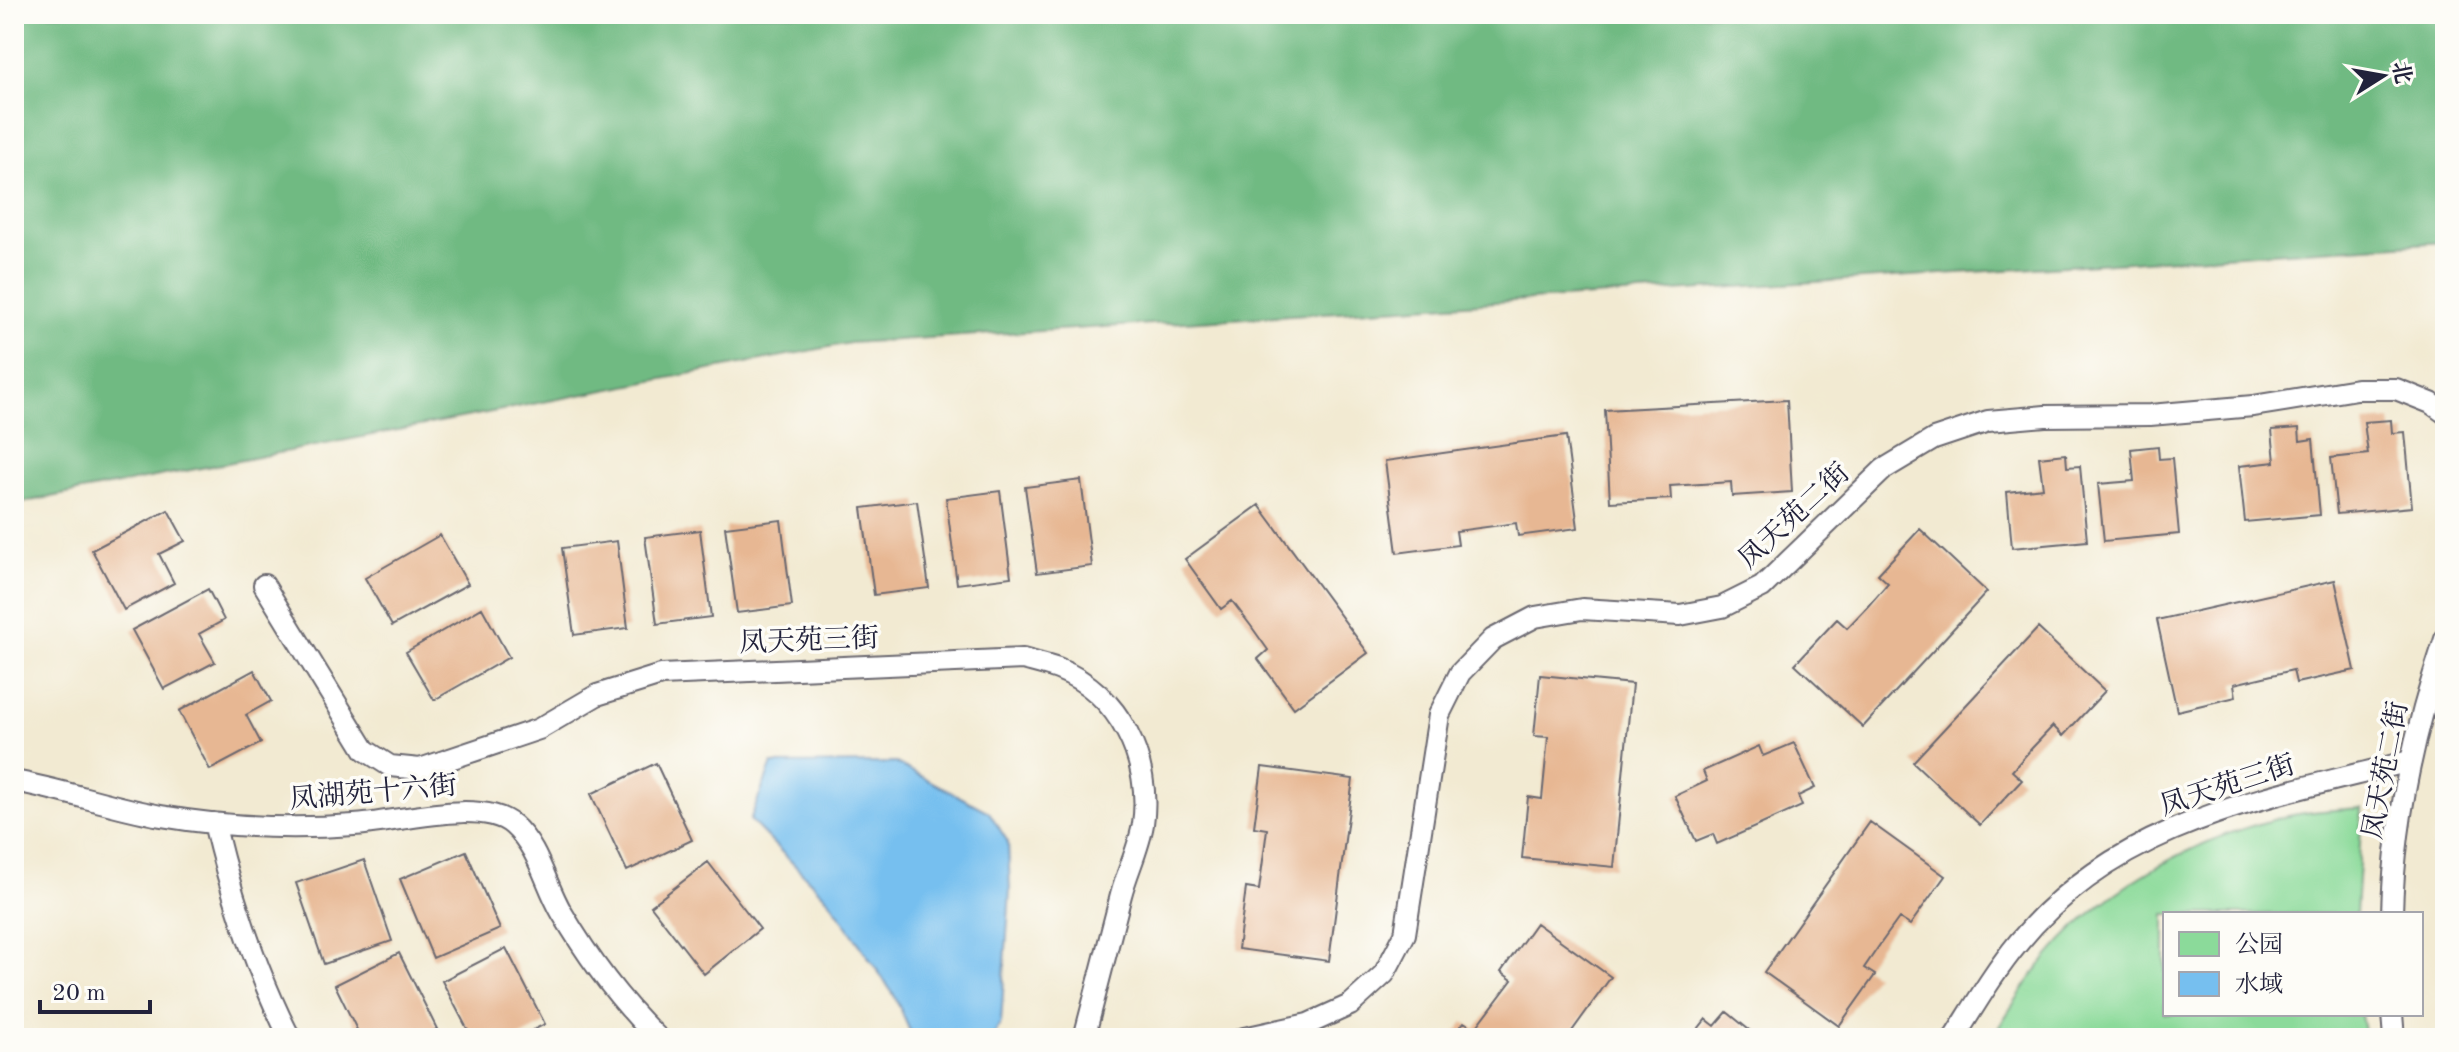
<svg xmlns="http://www.w3.org/2000/svg" width="2459" height="1052" viewBox="0 0 2459 1052" font-family="'Old Standard TT','Noto Serif SC',serif">
  <style>
    .green { fill: #8bda9a; stroke: #567e6a; stroke-width: 2 }
    .forest { fill: #70ba82; stroke: #496e5e; stroke-width: 2 }
    .water { fill: #76bfef; stroke: #4c7095; stroke-width: 2 }
    .building { fill: #e7b793 }
    .lines { fill: none; stroke-linecap: round; stroke-linejoin: round }
    .service-casing { stroke: #6b6870; stroke-width: 24 }
    .service { stroke: #fff; stroke-width: 20 }
    .labels { text-anchor: middle; stroke-width: 7; stroke-linejoin: round; paint-order: stroke }
    .street-label { font-size: 28px; fill: #22223b; stroke: #fdfcf7 }
  </style>
  <rect width="100%" height="100%" fill="#fdfcf7"/>
  <filter id="ink" filterUnits="userSpaceOnUse"><feTurbulence type="fractalNoise" baseFrequency=".0125" numOctaves="2"/><feDisplacementMap in="SourceGraphic" scale="16" xChannelSelector="R" yChannelSelector="G"/><feConvolveMatrix kernelMatrix="1 2 1 2 8 2 1 2 1" color-interpolation-filters="sRGB"/></filter>
  <filter id="wash" filterUnits="userSpaceOnUse"><feTurbulence type="fractalNoise" baseFrequency=".006" numOctaves="4" result="noise"/><feDisplacementMap in="SourceGraphic" scale="32" xChannelSelector="R" yChannelSelector="G"/><feGaussianBlur stdDeviation="1.8" result="paint"/><feColorMatrix in="noise" values="0 0 0 0 0 0 0 0 0 0 0 0 0 0 0 0 0 1.4 0 .05"/><feComposite in="paint" operator="in"/></filter>
  <g filter="url(#wash)">
    <rect width="100%" height="100%" fill="#f2ead2"/>
    <!-- green -->
    <path class="green" d="M 2362,808 L 2356,914 L 2165,914 L 2165,1014 L 2361,1014 L 2365,1038 L 1992,1038 C 2007,1014 2022,989 2039,967 C 2099,890 2190,840 2284,817 C 2309,810 2337,810 2362,808 Z"/>
    <!-- forest -->
    <path class="forest" d="M 14,14 L 2445,14 L 2445,242 L 850,343 L 14,504 Z"/>
    <!-- water -->
    <path class="water" d="M 896,763 L 989,812 L 1008,842 L 1010,891 L 1001,1022 L 993,1038 L 913,1038 L 894,995 L 830,901 L 750,820 L 772,764 Z"/>
    <g id="blocks">
      <!-- building -->
      <path class="building" d="M 1787,400 L 1792,492 L 1732,496 L 1731,482 L 1701,484 L 1670,486 L 1671,499 L 1610,502 L 1605,410 Z
        M 2391,420 L 2392,433 L 2405,432 L 2412,507 L 2337,514 L 2331,458 L 2368,454 L 2364,422 Z
        M 2299,428 L 2300,441 L 2313,439 L 2320,515 L 2245,522 L 2239,466 L 2275,462 L 2272,430 Z
        M 1566,436 L 1578,528 L 1518,536 L 1516,523 L 1456,531 L 1458,545 L 1397,553 L 1385,461 Z
        M 2158,446 L 2159,459 L 2172,458 L 2179,534 L 2104,541 L 2098,484 L 2134,481 L 2131,449 Z
        M 2066,454 L 2067,467 L 2080,466 L 2087,541 L 2012,548 L 2007,492 L 2043,488 L 2039,457 Z
        M 1081,480 L 1092,566 L 1037,573 L 1025,487 Z
        M 1000,491 L 1011,577 L 957,584 L 946,498 Z
        M 917,501 L 929,588 L 874,595 L 862,508 Z
        M 1259,505 L 1368,653 L 1294,708 L 1258,659 L 1268,650 L 1251,626 L 1232,601 L 1221,609 L 1185,559 Z
        M 168,510 L 185,541 L 159,554 L 174,583 L 124,610 L 92,550 Z
        M 781,520 L 792,606 L 737,613 L 725,527 Z
        M 1920,529 L 1987,592 L 1863,727 L 1795,664 L 1837,619 L 1847,628 L 1868,606 L 1888,583 L 1878,574 Z
        M 700,530 L 711,617 L 657,624 L 645,537 Z
        M 440,535 L 468,584 L 392,626 L 365,578 Z
        M 617,541 L 628,628 L 574,635 L 562,548 Z
        M 2335,580 L 2355,670 L 2296,683 L 2293,670 L 2234,684 L 2236,697 L 2177,711 L 2157,620 Z
        M 208,589 L 224,620 L 199,634 L 215,662 L 164,689 L 132,630 Z
        M 482,608 L 509,657 L 434,700 L 406,652 Z
        M 2038,628 L 2105,691 L 2063,736 L 2053,726 L 2032,748 L 2012,771 L 2022,780 L 1980,825 L 1913,762 Z
        M 254,670 L 271,701 L 246,715 L 261,743 L 210,770 L 179,711 Z
        M 1540,675 L 1632,684 L 1614,867 L 1522,858 L 1528,797 L 1542,799 L 1548,737 L 1534,736 Z
        M 1794,743 L 1815,788 L 1798,796 L 1802,806 L 1717,844 L 1713,834 L 1696,841 L 1675,796 L 1707,781 L 1703,771 L 1759,746 L 1763,756 Z
        M 656,763 L 692,840 L 627,871 L 591,794 Z
        M 1262,767 L 1353,779 L 1329,961 L 1238,949 L 1246,888 L 1259,890 L 1263,860 L 1267,829 L 1254,827 Z
        M 1870,822 L 1945,876 L 1910,925 L 1899,918 L 1881,943 L 1864,968 L 1875,975 L 1839,1026 L 1764,972 Z
        M 466,851 L 500,929 L 433,958 L 400,879 Z
        M 364,860 L 392,941 L 324,964 L 296,883 Z
        M 708,862 L 760,929 L 704,974 L 651,906 Z
        M 1536,923 L 1611,977 L 1567,1038 L 1452,1038 L 1464,1022 L 1475,1029 L 1512,980 L 1501,972 Z
        M 506,948 L 545,1024 L 518,1038 L 472,1038 L 442,981 Z
        M 399,953 L 437,1029 L 420,1038 L 361,1038 L 335,985 Z
        M 1727,1012 L 1759,1038 L 1691,1038 L 1706,1019 L 1715,1026 Z"/>
    </g>
  </g>
  <g filter="url(#ink)">
    <use href="#blocks" fill-opacity="0" stroke="#6b6870" stroke-width="2"/>
    <g class="lines">
      <!-- service casing -->
      <g class="service-casing">
        <path id="service" d="M 264,585 L 365,750 L 390,766 L 420,769 L 539,729 L 597,695 L 661,675 L 1023,659 C 1034,662 1047,665 1058,669 C 1120,693 1152,762 1143,824 C 1139,848 1127,872 1121,895 C 1109,943 1096,990 1084,1038
          M 14,781 C 64,790 111,807 161,816 C 225,827 289,830 354,825 C 395,823 481,797 513,825 C 539,848 545,884 562,913 C 589,959 620,1001 658,1038
          M 214,823 C 232,898 255,969 290,1038
          M 2392,914 C 2394,820 2415,728 2445,639
          M 2392,1014 L 2394,1038
          M 1244,1038 L 1308,1024 L 1350,1005 L 1384,974 L 1405,934 L 1439,715 L 1460,673 L 1493,639 L 1535,617 L 1582,609 L 1680,615 L 1722,607 L 1762,587 L 1884,469 L 1934,439 L 1988,421 L 2045,416 L 2150,415 L 2253,406 L 2357,389 L 2396,389 L 2431,403 L 2445,413
          M 1954,1038 C 1975,1005 1994,972 2019,942 C 2119,820 2267,798 2410,761"/>
      </g>
      <!-- service -->
      <use href="#service" class="service"/>
    </g>
  </g>
  <g class="labels">
    <!-- street labels -->
    <g class="street-label">
      <text transform="translate(1793 515) rotate(-43)" y="10">凤天苑二街</text>
      <text transform="translate(809 639) rotate(-2)" y="10">凤天苑三街</text>
      <text transform="translate(2384 770) rotate(-79)" y="10">凤天苑二街</text>
      <text transform="translate(2227 784) rotate(-18)" y="10">凤天苑三街</text>
      <text transform="translate(373 791) rotate(-5)" y="10">凤湖苑十六街</text>
    </g>
  </g>
  <!-- margin -->
  <rect width="2459" height="1052" fill="none" stroke="#fdfcf7" stroke-width="48"/>
  <!-- legend -->
  <rect x="2163" y="912" width="260" height="104" fill="#fdfcf7" stroke="#a5a5ac" stroke-width="2"/>
  <rect x="2179" y="932" width="40" height="24" fill="#8bda9a" stroke="#a5a5ac" stroke-width="2"/>
  <text x="2235" y="952" font-size="24" fill="#22223b">公园</text>
  <rect x="2179" y="972" width="40" height="24" fill="#76bfef" stroke="#a5a5ac" stroke-width="2"/>
  <text x="2235" y="992" font-size="24" fill="#22223b">水域</text>
  <!-- north arrow -->
  <g transform="translate(2383 76) rotate(79)" stroke="#fdfcf7" stroke-width="6" paint-order="stroke">
  <path d="M0-6L14 30L0 20L-14 30Z" fill="#22223b"/>
  <text y="-12" font-size="22" font-weight="bold" text-anchor="middle" fill="#22223b">北</text>
  </g>
  <!-- scale -->
  <path d="M40 1000v12h110v-12" fill="none" stroke="#22223b" stroke-width="4"/>
  <text x="52" y="1000" font-size="24" fill="#22223b" stroke="#fdfcf7" stroke-width="6" paint-order="stroke">20 m</text>
</svg>
